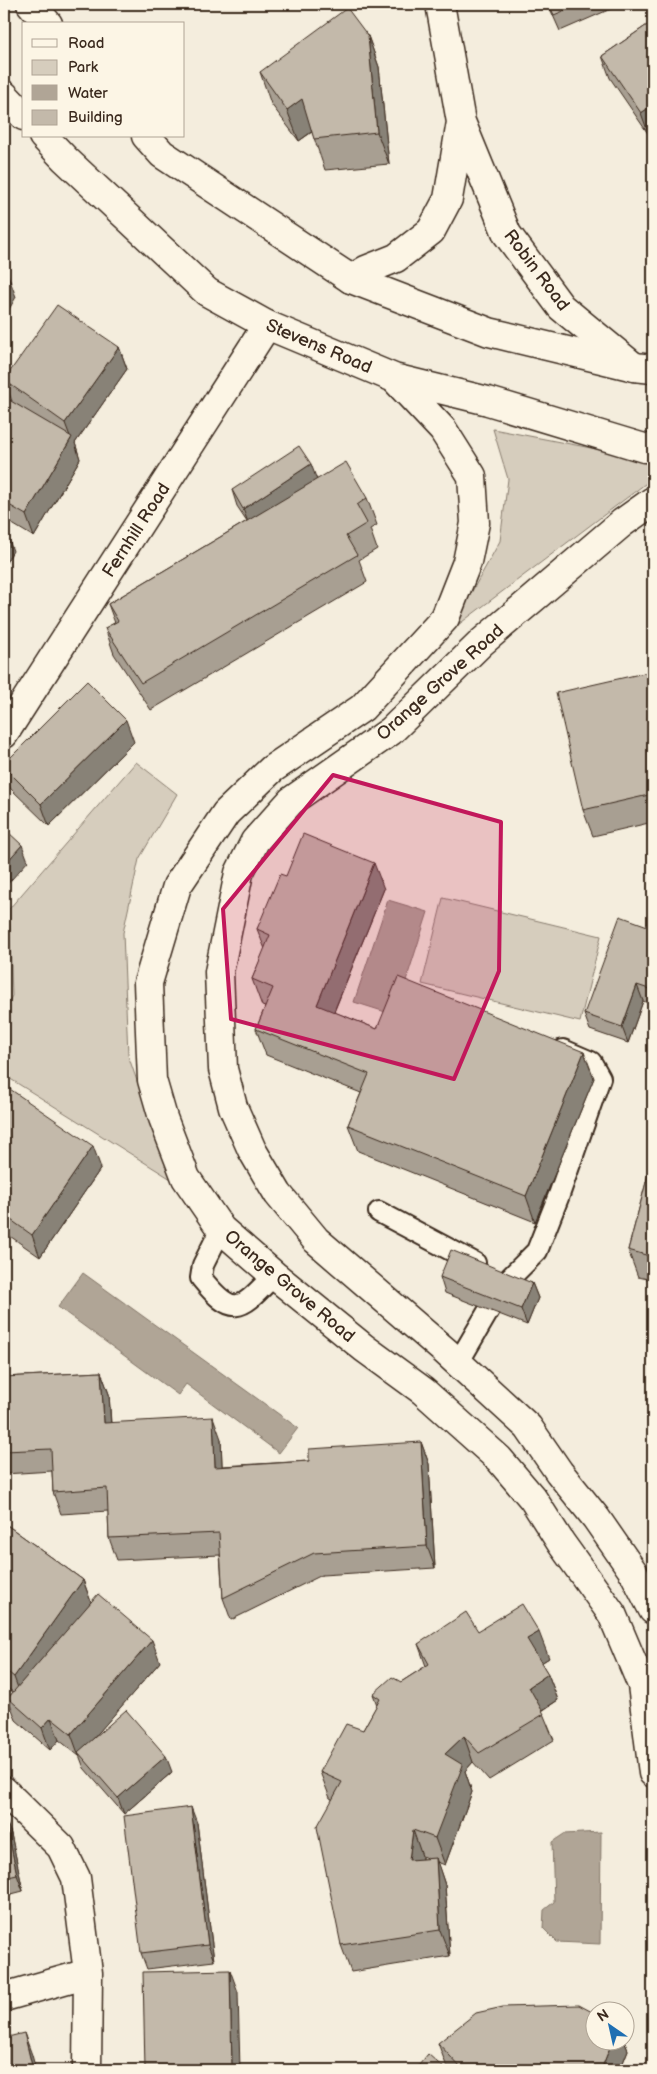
<svg xmlns="http://www.w3.org/2000/svg" width="657" height="2074" viewBox="0 0 657 2074" font-family="'Balsamiq Sans',sans-serif">
  <style>
    .green { fill: #d6cdbd; stroke: #887c6e }
    .water { fill: #b0a596; stroke: #817466 }
    .lines { fill: none; stroke-linecap: round; stroke-linejoin: round }
    .lane-casing { stroke: #3b2a1e; stroke-width: 24 }
    .street-casing { stroke: #3b2a1e; stroke-width: 31 }
    .secondary-casing { stroke: #3b2a1e; stroke-width: 31 }
    .lane { stroke: #fcf5e5; stroke-width: 20 }
    .street { stroke: #fcf5e5; stroke-width: 28 }
    .secondary { stroke: #fcf5e5; stroke-width: 28 }
    .wall { fill: #a89f92; stroke: #3b2a1e; fill-rule: evenodd }
    .shaded-wall { fill: #888277; stroke: #3b2a1e }
    .building { fill: #c3b9aa; stroke: #3b2a1e }
    .marked { fill: #c2185b; fill-opacity: 0.2; stroke: #c2185b; stroke-width: 4; stroke-linejoin: round }
    .labels { text-anchor: middle; stroke-width: 4; stroke-linejoin: round; paint-order: stroke }
    .street-label { font-size: 18px; fill: #3b2a1e; stroke: #fcf5e5 }
  </style>
  <rect width="100%" height="100%" fill="#f4eddd"/>
  <filter id="ink" filterUnits="userSpaceOnUse"><feTurbulence type="fractalNoise" baseFrequency=".02" numOctaves="2"/><feDisplacementMap in="SourceGraphic" scale="10" xChannelSelector="R" yChannelSelector="G"/><feConvolveMatrix kernelMatrix="1 2 1 2 8 2 1 2 1" color-interpolation-filters="sRGB"/></filter>
  <g filter="url(#ink)">
    <!-- green -->
    <path class="green" d="M 493,429 L 653,460 L 653,478 L 450,631 L 500,541 L 508,479 Z
      M 136,762 L 177,794 L 139,859 L 123,933 L 128,1055 L 171,1179 L 4,1075 L 4,1009 L 12,996 L 9,909 Z
      M 443,898 L 601,936 L 580,1022 L 422,984 Z"/>
    <!-- water -->
    <path class="water" d="M 388,900 L 428,912 L 395,1015 L 354,1002 Z
      M 83,1273 L 298,1428 L 279,1453 L 186,1384 L 178,1395 L 58,1307 Z
      M 601,1832 L 600,1944 L 557,1942 L 543,1928 L 544,1910 L 554,1902 L 552,1842 L 564,1834 Z"/>
    <g class="lines">
      <!-- lane casing -->
      <g class="lane-casing">
        <path id="lane" d="M 379,1212 L 475,1263
          M 221,1229 L 203,1265 L 201,1278 C 235,1320 241,1309 274,1275
          M 505,1286 L 508,1280 L 537,1251 L 559,1195 L 600,1078 L 591,1062 L 563,1050
          M 458,1363 L 489,1310"/>
      </g>
      <!-- street casing -->
      <g class="street-casing">
        <path id="street" d="M 440,4 L 461,122 L 507,234 L 561,307 L 634,367
          M 351,279 L 366,270 L 396,258 L 431,231 L 448,199 L 461,122
          M 4,734 L 267,325
          M 4,1791 L 61,1847 L 76,1878 L 88,1973 L 87,2070
          M 4,1997 L 88,1973"/>
      </g>
      <!-- secondary casing -->
      <g class="secondary-casing">
        <path id="secondary" d="M 31,4 L 48,24
          M 4,95 L 24,116
          M 43,136 L 65,159 L 207,292 L 267,325 L 394,378 L 488,401 L 644,448 L 653,448
          M 146,136 L 162,154 L 351,279 L 489,332 L 634,367 L 653,369
          M 394,378 L 443,430 L 472,476 L 475,523 L 467,562 L 445,618 L 362,708 L 272,769 L 226,813 L 177,886 L 148,983 L 152,1080 L 163,1118 L 186,1178 L 221,1229 L 274,1275 L 364,1348 L 423,1391 L 499,1459 L 533,1499 L 561,1543 L 612,1614 L 642,1685 L 653,1773
          M 653,501 L 622,523 L 482,642 L 391,731 L 291,801 L 255,841 L 239,873 L 219,972 L 223,1069 L 233,1107 L 252,1150 L 278,1194 L 316,1240 L 445,1351 L 528,1427 L 559,1472 L 596,1518 L 634,1573 L 653,1610"/>
      </g>
      <!-- lane -->
      <use href="#lane" class="lane"/>
      <!-- street -->
      <use href="#street" class="street"/>
      <!-- secondary -->
      <use href="#secondary" class="secondary"/>
    </g>
    <!-- wall -->
    <path class="wall" d="M 548,4 L 622,4 L 560,31 Z
      M 653,21 L 653,132 L 649,135 L 610,78 L 602,56 Z
      M 368,36 L 379,67 L 389,164 L 325,170 L 312,132 L 299,141 L 271,104 L 260,72 Z
      M 119,347 L 127,369 L 75,443 L 80,459 L 34,537 L 4,519 L 4,397 L 12,401 L 4,380 Z
      M 317,479 L 367,498 L 377,525 L 370,529 L 377,549 L 359,560 L 367,582 L 151,710 L 114,654 L 105,628 L 115,623 L 108,604 L 247,521 L 237,506 L 232,490 Z
      M 653,671 L 653,822 L 593,836 L 583,810 Z
      M 134,742 L 49,826 L 10,788 L 4,770 L 4,764 Z
      M 286,876 L 384,889 L 334,1012 L 377,1029 L 594,1078 L 535,1222 L 358,1151 L 348,1125 L 361,1093 L 266,1055 L 256,1029 L 265,1007 L 262,1006 L 252,979 L 265,949 L 257,929 Z
      M 653,928 L 653,1005 L 643,1001 L 628,1043 L 590,1030 L 584,1014 Z
      M 4,1085 L 101,1168 L 40,1257 L 4,1232 Z
      M 653,1156 L 653,1280 L 638,1277 L 628,1250 Z
      M 440,1277 L 532,1283 L 538,1298 L 527,1325 L 445,1293 Z
      M 101,1372 L 109,1394 L 111,1423 L 221,1439 L 222,1466 L 309,1461 L 421,1442 L 429,1464 L 435,1568 L 322,1575 L 231,1620 L 223,1598 L 220,1555 L 117,1560 L 109,1538 L 108,1511 L 61,1514 L 53,1492 L 52,1471 L 4,1474 L 4,1377 Z
      M 4,1523 L 83,1580 L 91,1602 L 160,1662 L 96,1735 L 172,1772 L 124,1814 L 84,1768 L 79,1755 L 79,1756 L 59,1740 L 50,1750 L 16,1720 L 8,1698 L 13,1692 L 4,1686 Z
      M 478,1631 L 549,1658 L 541,1663 L 548,1674 L 558,1700 L 542,1711 L 554,1740 L 489,1780 L 473,1762 L 465,1771 L 472,1792 L 445,1865 L 437,1862 L 445,1885 L 450,1956 L 351,1972 L 341,1945 L 332,1799 L 330,1798 L 320,1772 L 363,1730 L 377,1705 L 373,1694 L 401,1682 L 426,1666 L 418,1644 ZM 422,1856 L 429,1859 L 422,1859 Z
      M 4,1818 L 11,1834 L 23,1891 L 4,1896 Z
      M 197,1823 L 214,1961 L 147,1969 L 141,1953 Z
      M 624,2041 L 628,2050 L 620,2070 L 448,2070 L 438,2043 Z"/>
    <!-- shaded-wall -->
    <path class="shaded-wall" d="M 368,36 L 379,67 L 389,164 L 377,132 Z
      M 302,99 L 314,130 L 299,141 L 287,110 Z
      M 653,105 L 653,132 L 649,135 L 641,113 Z
      M 8,275 L 16,297 L 4,318 L 4,283 Z
      M 119,347 L 127,369 L 75,443 L 80,459 L 34,537 L 26,515 L 71,439 L 65,423 Z
      M 311,464 L 317,480 L 249,525 L 243,509 Z
      M 5,529 L 13,551 L 4,566 L 4,531 Z
      M 126,720 L 134,742 L 49,826 L 41,804 Z
      M 22,845 L 28,861 L 4,888 L 4,865 Z
      M 374,863 L 384,889 L 326,1031 L 317,1005 Z
      M 653,978 L 653,1001 L 649,989 Z
      M 637,985 L 643,1001 L 628,1043 L 622,1027 Z
      M 584,1052 L 594,1078 L 535,1222 L 526,1196 Z
      M 93,1146 L 101,1168 L 40,1257 L 32,1235 Z
      M 532,1283 L 538,1298 L 527,1325 L 521,1309 Z
      M 101,1372 L 109,1394 L 112,1445 L 104,1423 Z
      M 213,1417 L 221,1439 L 223,1489 L 215,1467 Z
      M 421,1442 L 429,1464 L 435,1568 L 427,1546 Z
      M 83,1580 L 91,1602 L 22,1699 L 14,1677 Z
      M 539,1632 L 549,1658 L 536,1666 L 527,1639 Z
      M 152,1640 L 160,1662 L 80,1754 L 78,1752 L 79,1755 L 79,1756 L 71,1734 Z
      M 548,1674 L 558,1700 L 538,1713 L 529,1687 Z
      M 51,1718 L 59,1740 L 50,1750 L 42,1728 Z
      M 464,1736 L 473,1762 L 465,1771 L 472,1792 L 445,1865 L 435,1838 L 445,1754 Z
      M 166,1756 L 172,1772 L 124,1814 L 118,1798 Z
      M 191,1807 L 197,1823 L 214,1961 L 208,1945 Z
      M 5,1818 L 11,1834 L 23,1891 L 17,1875 Z
      M 413,1830 L 422,1856 L 419,1886 L 409,1860 Z
      M 436,1858 L 445,1885 L 450,1956 L 440,1930 Z
      M 230,1970 L 238,1992 L 240,2070 L 232,2070 Z
      M 24,2033 L 32,2055 L 36,2070 L 33,2070 Z
      M 624,2041 L 628,2050 L 620,2070 L 601,2070 L 612,2042 Z"/>
    <!-- building -->
    <path class="building" d="M 549,4 L 580,4 L 554,15 Z
      M 347,8 L 368,36 L 377,132 L 314,139 L 302,99 L 287,110 L 260,72 Z
      M 653,21 L 653,105 L 641,113 L 602,56 Z
      M 4,273 L 8,275 L 4,283 Z
      M 57,305 L 119,347 L 65,423 L 4,380 Z
      M 4,397 L 72,437 L 26,515 L 4,502 Z
      M 299,446 L 311,464 L 243,509 L 232,490 Z
      M 346,462 L 367,498 L 357,505 L 367,523 L 346,536 L 357,555 L 141,683 L 105,628 L 118,621 L 108,604 Z
      M 653,671 L 653,794 L 583,810 L 556,693 Z
      M 87,681 L 126,720 L 41,804 L 4,767 L 4,764 Z
      M 7,831 L 22,845 L 4,865 L 4,835 Z
      M 303,834 L 374,863 L 317,1005 L 377,1029 L 398,977 L 584,1052 L 526,1196 L 348,1125 L 369,1074 L 256,1029 L 273,988 L 252,979 L 270,935 L 257,929 L 280,874 L 286,876 Z
      M 620,916 L 653,928 L 653,978 L 649,989 L 637,985 L 622,1027 L 584,1014 Z
      M 4,1085 L 93,1146 L 32,1235 L 4,1215 Z
      M 653,1156 L 653,1257 L 628,1250 Z
      M 451,1250 L 532,1283 L 521,1309 L 440,1277 Z
      M 101,1372 L 104,1423 L 213,1417 L 215,1467 L 309,1461 L 309,1449 L 421,1442 L 427,1546 L 314,1553 L 223,1598 L 219,1533 L 109,1538 L 107,1488 L 53,1492 L 51,1449 L 4,1451 L 4,1377 Z
      M 4,1523 L 83,1580 L 14,1677 L 4,1669 Z
      M 98,1594 L 152,1640 L 71,1734 L 51,1718 L 42,1728 L 8,1698 Z
      M 522,1604 L 539,1632 L 527,1639 L 548,1674 L 529,1687 L 544,1714 L 479,1753 L 464,1736 L 445,1754 L 463,1765 L 435,1838 L 413,1830 L 409,1860 L 436,1858 L 440,1930 L 341,1945 L 317,1827 L 342,1782 L 320,1772 L 346,1724 L 363,1730 L 380,1699 L 373,1694 L 392,1677 L 401,1682 L 429,1664 L 418,1644 L 466,1612 L 478,1631 Z
      M 126,1710 L 166,1756 L 118,1798 L 78,1752 Z
      M 191,1807 L 208,1945 L 141,1953 L 124,1816 Z
      M 4,1818 L 5,1818 L 17,1875 L 4,1878 Z
      M 230,1970 L 232,2070 L 145,2070 L 143,1972 Z
      M 579,2005 L 594,2013 L 594,2042 L 612,2042 L 601,2070 L 457,2070 L 461,2068 L 438,2043 L 476,2013 L 503,2007 Z
      M 24,2033 L 33,2070 L 4,2070 L 4,2038 Z
      M 428,2054 L 446,2070 L 415,2070 Z"/>
  </g>
  <!-- marked area -->
  <path class="marked" d="M 333,775 L 501,822 L 499,971 L 454,1079 L 231,1019 L 223,909 Z"/>
  <g class="labels">
    <!-- street labels -->
    <g class="street-label">
      <text transform="translate(537 270) rotate(53)" y="6">Robin Road</text>
      <text transform="translate(319 346) rotate(23)" y="6">Stevens Road</text>
      <text transform="translate(136 530) rotate(-57)" y="6">Fernhill Road</text>
      <text transform="translate(440 682) rotate(-42)" y="6">Orange Grove Road</text>
      <text transform="translate(290 1286) rotate(40)" y="6">Orange Grove Road</text>
    </g>
  </g>
  <!-- margin -->
  <rect width="657" height="2074" fill="none" stroke="#fcf5e5" stroke-width="20"/>
  <rect x="10" y="10" width="637" height="2054" fill="none" stroke="#3b2a1e" stroke-width="2" filter="url(#ink)"/>
  <!-- legend -->
  <rect x="22" y="22" width="162" height="115" fill="#fcf5e5" stroke="#afa495"/>
  <rect x="32" y="39" width="25" height="8" fill="#fcf5e5" stroke="#afa495"/>
  <text x="68" y="48" font-size="15" fill="#3b2a1e">Road</text>
  <rect x="32" y="60" width="25" height="15" fill="#d6cdbd" stroke="#afa495"/>
  <text x="68" y="72" font-size="15" fill="#3b2a1e">Park</text>
  <rect x="32" y="85" width="25" height="15" fill="#b0a596" stroke="#afa495"/>
  <text x="68" y="98" font-size="15" fill="#3b2a1e">Water</text>
  <rect x="32" y="110" width="25" height="15" fill="#c3b9aa" stroke="#afa495"/>
  <text x="68" y="122" font-size="15" fill="#3b2a1e">Building</text>
  <!-- north arrow -->
  <g transform="translate(610 2026) rotate(326)"><circle r="24" fill="#fcf5e5" stroke="#afa495"/>
  <path d="M0-4L9 19L0 12L-9 19Z" fill="#1f6fb2"/>
  <text y="-8" font-size="14" font-weight="bold" text-anchor="middle" fill="#3b2a1e">N</text>
  </g>
</svg>
